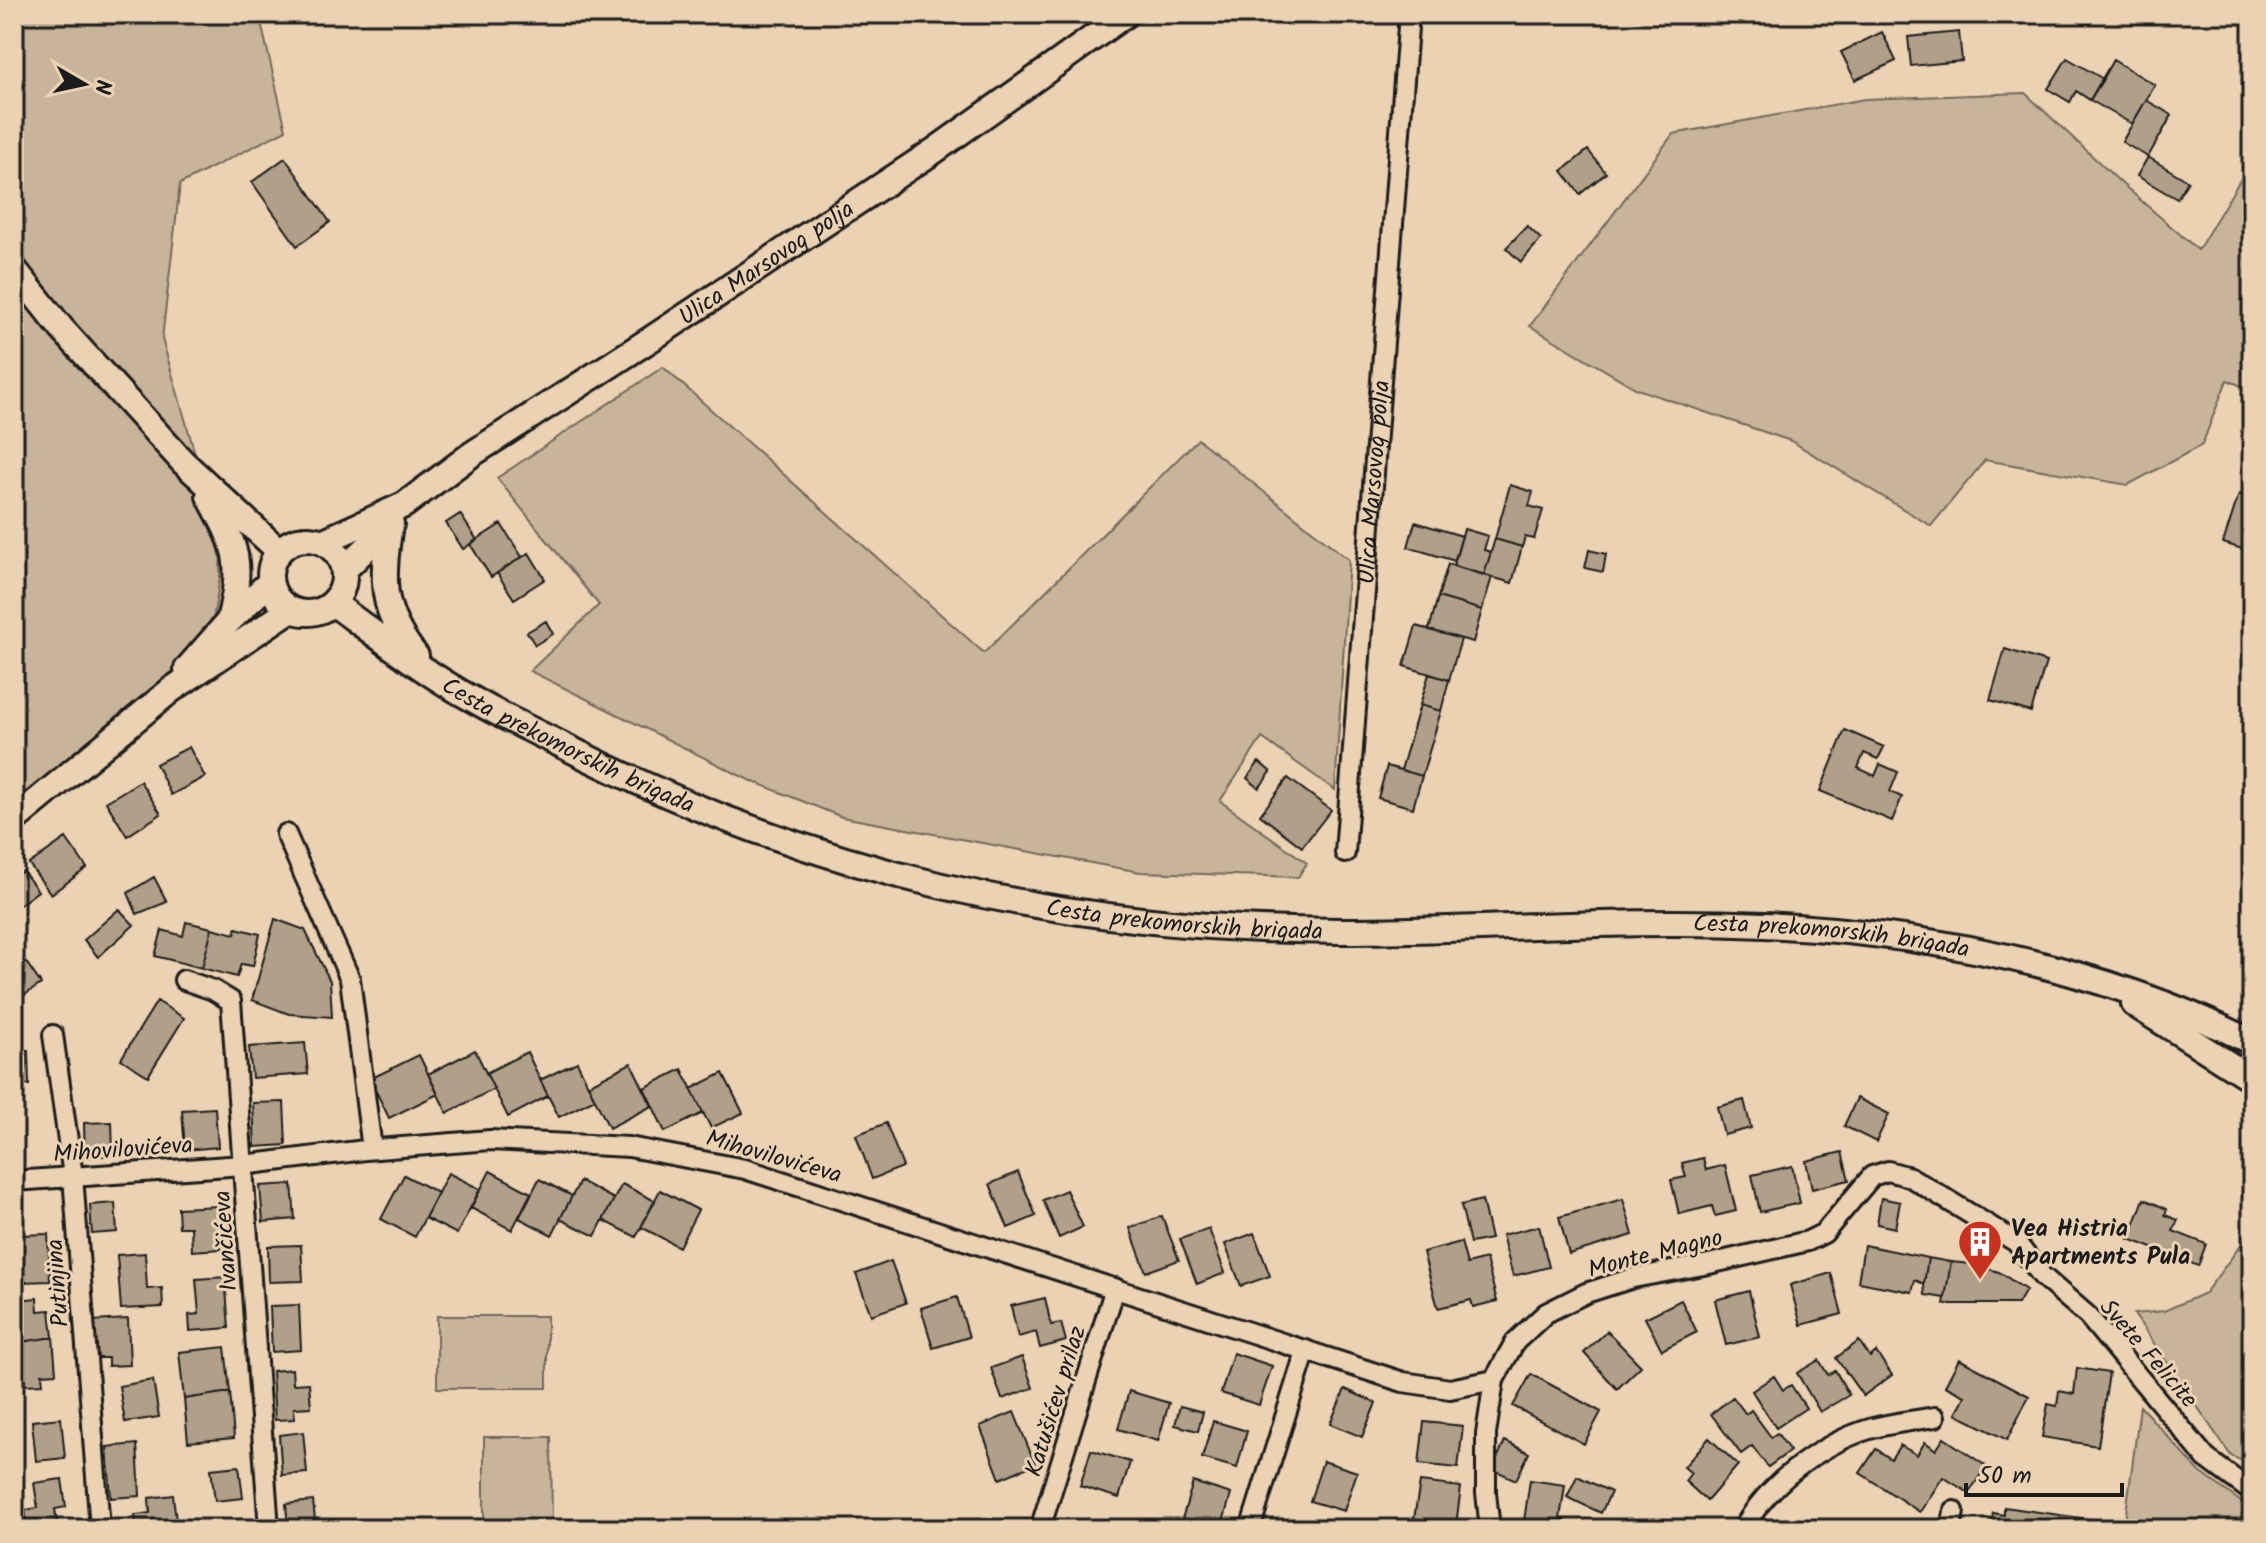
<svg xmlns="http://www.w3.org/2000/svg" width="2266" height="1543" viewBox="0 0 2266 1543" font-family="Kalam,sans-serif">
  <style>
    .green { fill: #c8b49a; stroke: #72685b; stroke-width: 2 }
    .building { fill: #b1a089; stroke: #1c1c1c; stroke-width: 2 }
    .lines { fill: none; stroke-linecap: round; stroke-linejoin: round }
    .minor-casing { stroke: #1c1c1c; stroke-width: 24 }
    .secondary-casing { stroke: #1c1c1c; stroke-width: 30 }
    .minor { stroke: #ead2b2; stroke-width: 18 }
    .secondary { stroke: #ead2b2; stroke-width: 24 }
    .labels { text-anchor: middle; stroke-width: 6; stroke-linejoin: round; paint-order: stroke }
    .street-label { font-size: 24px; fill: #1c1c1c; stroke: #ead2b2 }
    .poi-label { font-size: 24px; font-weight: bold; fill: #1c1c1c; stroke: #ead2b2; text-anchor: start }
  </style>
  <rect width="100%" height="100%" fill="#ead2b2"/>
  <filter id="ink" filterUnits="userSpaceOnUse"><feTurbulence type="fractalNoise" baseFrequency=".0125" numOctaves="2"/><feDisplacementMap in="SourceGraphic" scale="16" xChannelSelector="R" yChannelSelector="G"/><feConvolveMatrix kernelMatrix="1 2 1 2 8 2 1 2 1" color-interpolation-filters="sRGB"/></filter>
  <g filter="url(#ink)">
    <!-- green -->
    <path class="green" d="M 14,14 L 259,14 L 286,130 L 180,184 L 162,339 L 221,544 L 220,577 L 210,639 L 66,763 L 14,803 Z
      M 2025,93 L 2121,183 L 2198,250 L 2252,160 L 2252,390 L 2227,380 L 2202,445 L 2128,485 L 1985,460 L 1931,526 L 1791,441 L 1637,389 L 1530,326 L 1673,134 L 1865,99 Z
      M 663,367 L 984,653 L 1198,439 L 1349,560 L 1335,790 L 1262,738 L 1220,801 L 1307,863 L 1298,877 L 1140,872 L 842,817 L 747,779 L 530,671 L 599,605 L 497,478 Z
      M 2252,1230 L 2252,1465 L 2231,1456 L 2134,1314 L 2164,1311 L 2205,1293 Z
      M 437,1316 L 547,1316 L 547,1388 L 437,1388 Z
      M 2140,1406 L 2200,1472 L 2252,1510 L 2252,1529 L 2124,1529 Z
      M 484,1437 L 551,1437 L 552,1529 L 484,1529 Z"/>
    <!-- building -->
    <path class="building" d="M 1882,32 L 1896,61 L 1855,80 L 1841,52 Z
      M 1959,32 L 1962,61 L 1911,66 L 1908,37 Z
      M 2067,58 L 2103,79 L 2090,100 L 2076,91 L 2070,102 L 2048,89 Z
      M 2113,60 L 2155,85 L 2132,124 L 2090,100 Z
      M 2146,100 L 2172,115 L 2148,157 L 2122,142 Z
      M 1588,150 L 1606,173 L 1580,194 L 1562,171 Z
      M 2148,157 L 2188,181 L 2177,199 L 2137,176 Z
      M 285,158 L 330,222 L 297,246 L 252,182 Z
      M 1527,226 L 1541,239 L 1521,262 L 1506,248 Z
      M 1510,485 L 1533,492 L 1529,506 L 1543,510 L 1534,539 L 1525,537 L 1522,547 L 1495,539 Z
      M 2239,494 L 2252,498 L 2252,552 L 2223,543 Z
      M 460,514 L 477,540 L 463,549 L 446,523 Z
      M 1415,522 L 1462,536 L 1455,561 L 1408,547 Z
      M 501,524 L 522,557 L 491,577 L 470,544 Z
      M 1464,529 L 1488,536 L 1484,550 L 1491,552 L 1484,575 L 1453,566 Z
      M 1495,539 L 1522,547 L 1512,583 L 1484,575 Z
      M 1589,550 L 1606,554 L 1603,572 L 1585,568 Z
      M 529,553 L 545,579 L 514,599 L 497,573 Z
      M 1448,564 L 1492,577 L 1482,610 L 1438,597 Z
      M 1438,597 L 1482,610 L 1473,642 L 1429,630 Z
      M 546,621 L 553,634 L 535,645 L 527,632 Z
      M 1416,626 L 1461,639 L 1449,680 L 1404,666 Z
      M 2005,649 L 2046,662 L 2031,712 L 1990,700 Z
      M 1429,674 L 1449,680 L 1441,711 L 1420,705 Z
      M 1420,705 L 1441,711 L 1422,776 L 1401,770 Z
      M 1845,730 L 1884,747 L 1878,759 L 1864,753 L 1858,768 L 1875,776 L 1880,764 L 1898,772 L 1890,792 L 1902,797 L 1892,821 L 1820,791 Z
      M 189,747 L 205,777 L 171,795 L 156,764 Z
      M 1259,762 L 1271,772 L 1259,788 L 1247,778 Z
      M 1387,766 L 1422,776 L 1413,808 L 1378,798 Z
      M 1288,778 L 1331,810 L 1302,847 L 1260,815 Z
      M 140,781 L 161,814 L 127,836 L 106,802 Z
      M 66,838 L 87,868 L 51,894 L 29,864 Z
      M 23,871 L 38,891 L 14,909 L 14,877 Z
      M 154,877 L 167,902 L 137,914 L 128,893 Z
      M 119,909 L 134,925 L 98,957 L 84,940 Z
      M 275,919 L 305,930 L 330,981 L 332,1017 L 289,1014 L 252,1000 Z
      M 186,922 L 212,928 L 202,968 L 155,956 L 162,930 L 183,936 Z
      M 212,928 L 235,934 L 236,928 L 260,934 L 253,966 L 241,964 L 237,977 L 202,968 Z
      M 26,962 L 41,984 L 14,1002 L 14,971 Z
      M 157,1001 L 184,1018 L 148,1076 L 121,1059 Z
      M 305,1043 L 308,1074 L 252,1078 L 249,1047 Z
      M 475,1050 L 494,1089 L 447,1113 L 428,1074 Z
      M 14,1051 L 28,1051 L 29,1085 L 14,1085 Z
      M 527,1052 L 548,1096 L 508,1117 L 486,1073 Z
      M 419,1055 L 438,1094 L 389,1118 L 370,1079 Z
      M 577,1062 L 595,1099 L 559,1117 L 540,1080 Z
      M 631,1063 L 652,1106 L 609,1128 L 588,1085 Z
      M 682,1069 L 703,1113 L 665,1132 L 644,1088 Z
      M 723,1073 L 743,1113 L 711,1128 L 691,1089 Z
      M 1857,1098 L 1889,1114 L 1876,1142 L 1844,1126 Z
      M 1744,1100 L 1751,1128 L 1724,1135 L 1717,1107 Z
      M 284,1102 L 286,1145 L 255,1147 L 253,1103 Z
      M 215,1108 L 218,1147 L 185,1150 L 182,1110 Z
      M 112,1122 L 113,1155 L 85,1157 L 84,1123 Z
      M 886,1123 L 903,1167 L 872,1179 L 856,1135 Z
      M 1842,1152 L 1849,1180 L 1812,1189 L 1806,1161 Z
      M 1703,1158 L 1706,1170 L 1725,1165 L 1736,1211 L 1715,1216 L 1712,1206 L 1679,1214 L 1671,1180 L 1686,1177 L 1682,1163 Z
      M 1792,1166 L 1800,1203 L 1760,1212 L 1752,1175 Z
      M 490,1171 L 531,1193 L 512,1230 L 471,1208 Z
      M 1018,1172 L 1036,1216 L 1008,1228 L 990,1184 Z
      M 448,1173 L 480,1189 L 457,1234 L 425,1218 Z
      M 404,1175 L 438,1193 L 415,1237 L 381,1219 Z
      M 539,1179 L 572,1196 L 552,1235 L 519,1218 Z
      M 580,1181 L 614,1199 L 595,1236 L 560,1219 Z
      M 292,1184 L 295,1219 L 263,1222 L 260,1186 Z
      M 622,1184 L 655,1201 L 636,1237 L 603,1220 Z
      M 660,1190 L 698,1210 L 679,1247 L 641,1227 Z
      M 1066,1190 L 1083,1227 L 1059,1238 L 1043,1200 Z
      M 1881,1198 L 1900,1202 L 1895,1228 L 1877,1224 Z
      M 1623,1199 L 1633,1235 L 1569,1254 L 1559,1217 Z
      M 2144,1199 L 2167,1209 L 2165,1215 L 2178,1220 L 2173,1231 L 2206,1244 L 2198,1266 L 2129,1239 Z
      M 1482,1200 L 1491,1239 L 1470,1243 L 1461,1205 Z
      M 115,1203 L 117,1232 L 92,1234 L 90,1205 Z
      M 219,1206 L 221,1249 L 192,1251 L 191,1227 L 179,1227 L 178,1208 Z
      M 1162,1216 L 1179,1260 L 1146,1272 L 1130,1228 Z
      M 1539,1226 L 1549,1267 L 1513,1276 L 1502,1235 Z
      M 1209,1229 L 1225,1273 L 1197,1284 L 1180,1239 Z
      M 1254,1233 L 1270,1276 L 1241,1286 L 1225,1244 Z
      M 48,1234 L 50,1281 L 21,1282 L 18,1235 Z
      M 1461,1242 L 1467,1264 L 1486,1259 L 1497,1301 L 1473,1307 L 1471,1300 L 1438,1308 L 1423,1252 Z
      M 301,1245 L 303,1281 L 269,1282 L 268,1246 Z
      M 1864,1245 L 1928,1258 L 1924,1284 L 1915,1280 L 1912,1292 L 1858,1282 Z
      M 145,1253 L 147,1289 L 162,1288 L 163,1307 L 121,1309 L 117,1255 Z
      M 1928,1258 L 1951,1262 L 1945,1298 L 1925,1295 L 1924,1284 Z
      M 891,1261 L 906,1303 L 871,1315 L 856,1274 Z
      M 1951,1262 L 1971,1264 L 1999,1272 L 2026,1290 L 2018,1304 L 1944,1304 Z
      M 1831,1273 L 1842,1314 L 1801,1325 L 1790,1285 Z
      M 225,1277 L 229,1328 L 190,1331 L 189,1315 L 199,1314 L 196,1279 Z
      M 1749,1291 L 1760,1337 L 1726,1345 L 1715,1300 Z
      M 957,1297 L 969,1337 L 933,1348 L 921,1308 Z
      M 37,1298 L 38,1311 L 50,1310 L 53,1337 L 21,1342 L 18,1300 Z
      M 1045,1298 L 1051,1325 L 1061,1323 L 1066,1341 L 1040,1348 L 1036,1332 L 1018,1337 L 1011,1306 Z
      M 1681,1300 L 1697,1332 L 1662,1350 L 1645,1318 Z
      M 299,1305 L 301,1350 L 272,1352 L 270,1306 Z
      M 128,1319 L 130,1365 L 108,1366 L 108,1358 L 95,1358 L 93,1321 Z
      M 1607,1331 L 1641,1366 L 1617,1389 L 1584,1353 Z
      M 53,1337 L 56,1373 L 42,1374 L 43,1384 L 25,1385 L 21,1342 Z
      M 1859,1341 L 1870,1357 L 1876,1352 L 1892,1375 L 1863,1396 L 1836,1358 Z
      M 225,1347 L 230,1392 L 184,1399 L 179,1352 Z
      M 1233,1353 L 1272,1366 L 1259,1405 L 1221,1393 Z
      M 1022,1357 L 1033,1388 L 1002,1399 L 991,1368 Z
      M 1959,1359 L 2029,1396 L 2007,1440 L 1956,1414 L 1965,1396 L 1945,1386 Z
      M 1819,1360 L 1828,1375 L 1835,1370 L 1849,1395 L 1820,1412 L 1797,1373 Z
      M 2077,1368 L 2109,1373 L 2098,1446 L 2042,1437 L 2048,1404 L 2057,1406 L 2059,1391 L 2074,1394 Z
      M 292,1369 L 293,1384 L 309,1383 L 311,1407 L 294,1408 L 295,1419 L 275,1420 L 272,1371 Z
      M 1531,1374 L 1601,1412 L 1584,1444 L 1513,1406 Z
      M 1774,1376 L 1783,1390 L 1791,1385 L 1806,1408 L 1776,1428 L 1752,1391 Z
      M 153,1380 L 159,1417 L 125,1422 L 119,1386 Z
      M 1345,1389 L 1376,1403 L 1362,1437 L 1330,1424 Z
      M 1129,1391 L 1169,1403 L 1158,1441 L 1118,1429 Z
      M 230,1392 L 234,1438 L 188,1442 L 184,1399 Z
      M 1733,1397 L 1746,1414 L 1751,1410 L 1771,1437 L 1777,1433 L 1790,1451 L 1768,1467 L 1752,1446 L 1741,1454 L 1711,1414 Z
      M 1180,1406 L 1203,1412 L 1198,1431 L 1175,1425 Z
      M 1014,1412 L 1035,1464 L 1000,1479 L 980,1426 Z
      M 61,1418 L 65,1458 L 36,1461 L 32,1421 Z
      M 1213,1421 L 1247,1431 L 1237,1468 L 1202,1458 Z
      M 1424,1422 L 1463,1426 L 1458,1468 L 1419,1464 Z
      M 303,1432 L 307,1473 L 282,1475 L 279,1435 Z
      M 1709,1438 L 1738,1465 L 1707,1501 L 1685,1481 L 1691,1473 L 1684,1467 Z
      M 1944,1438 L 1986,1466 L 1969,1493 L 1943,1477 L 1920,1512 L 1860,1473 L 1876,1449 L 1891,1459 L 1900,1445 L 1917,1455 L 1925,1442 L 1936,1450 Z
      M 1505,1441 L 1529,1453 L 1516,1480 L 1492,1469 Z
      M 137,1444 L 140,1496 L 111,1498 L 107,1447 Z
      M 1091,1450 L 1130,1462 L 1119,1498 L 1080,1486 Z
      M 1323,1461 L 1357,1472 L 1344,1511 L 1310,1501 Z
      M 239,1466 L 243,1498 L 215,1501 L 211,1469 Z
      M 1577,1476 L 1611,1492 L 1601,1513 L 1567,1497 Z
      M 62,1479 L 66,1507 L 55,1509 L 58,1529 L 27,1529 L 25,1510 L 38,1508 L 34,1483 Z
      M 1530,1480 L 1565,1485 L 1560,1519 L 1565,1520 L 1563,1529 L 1533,1529 L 1534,1522 L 1524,1521 Z
      M 1193,1482 L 1231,1494 L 1221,1529 L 1191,1529 L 1180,1526 Z
      M 1420,1482 L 1461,1487 L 1456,1525 L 1414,1519 Z
      M 173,1495 L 177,1529 L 136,1529 L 135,1515 L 150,1513 L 149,1498 Z
      M 313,1501 L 316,1529 L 288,1529 L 286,1504 Z
      M 2004,1507 L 2103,1521 L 2101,1529 L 1991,1529 L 1993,1513 L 2004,1515 Z"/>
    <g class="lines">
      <!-- minor casing -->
      <g class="minor-casing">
        <g id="minor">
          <path d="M 286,834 L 350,979 L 372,1149"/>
          <path id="s1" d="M 1345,853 L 1409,14"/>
          <path d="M 184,980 L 213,990 L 231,1001 L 269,1529"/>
          <path d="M 53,1035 L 73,1176 L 100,1529"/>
          <path d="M 14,1181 L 243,1165 L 365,1150 L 490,1140 L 629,1147 L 745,1169 L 1403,1382 L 1450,1389 L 1494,1380"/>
          <path d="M 1040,1529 L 1115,1288"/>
          <path d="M 1250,1529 L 1306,1350"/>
          <path d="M 1490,1529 L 1486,1493 L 1486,1434 L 1494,1380 L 1515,1342 L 1546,1313 L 1586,1293 L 1633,1278 L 1709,1264 L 1808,1241 L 1824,1233 L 1872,1176 L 1888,1171 L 1910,1177 L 2016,1242 L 2042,1276 L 2088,1316 L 2206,1458 L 2252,1492"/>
          <path d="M 1743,1529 C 1768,1483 1823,1442 1873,1428 C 1893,1423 1915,1420 1935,1417"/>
          <path d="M 1951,1529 L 1954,1511"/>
        </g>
      </g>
      <!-- secondary casing -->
      <g class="secondary-casing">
        <g id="secondary">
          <path d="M 14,269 L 62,329 L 183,462 L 279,551"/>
          <path d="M 209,496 C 238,549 243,561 229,621"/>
          <path d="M 390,525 C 381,579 380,612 416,656"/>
          <circle cx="307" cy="576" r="37"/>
          <path id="s2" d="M 322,542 L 404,505 L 472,454 L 651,339 L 934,151 L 1126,14"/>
          <path d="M 344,570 L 391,524"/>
          <path id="s3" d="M 333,603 C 379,637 424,673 474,700 C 503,717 534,731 564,746 C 812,873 1063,930 1341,931 C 1482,931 1624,918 1765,925 C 1932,933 2101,968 2252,1042"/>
          <path d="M 187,669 L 229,621 L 270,582"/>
          <path d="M 14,820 L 171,690 L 290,610"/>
          <path d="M 2134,1004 L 2252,1079"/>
        </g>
      </g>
      <!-- minor -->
      <use href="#minor" class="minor"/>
      <!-- secondary -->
      <use href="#secondary" class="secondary"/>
    </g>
  </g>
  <!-- icons -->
  <defs>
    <g id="building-pin" transform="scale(2.3)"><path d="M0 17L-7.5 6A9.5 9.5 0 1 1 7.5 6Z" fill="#c8321e" stroke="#ead2b2"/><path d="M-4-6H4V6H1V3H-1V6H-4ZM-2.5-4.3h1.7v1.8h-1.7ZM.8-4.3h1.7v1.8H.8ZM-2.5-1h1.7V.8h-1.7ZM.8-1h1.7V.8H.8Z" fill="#fff"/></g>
  </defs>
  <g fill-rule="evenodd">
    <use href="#building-pin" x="1980" y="1242"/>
  </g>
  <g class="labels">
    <!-- street labels -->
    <g class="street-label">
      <text dy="8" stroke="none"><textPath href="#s2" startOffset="526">Ulica Marsovog polja</textPath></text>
      <text dy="8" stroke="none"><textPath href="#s1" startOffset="372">Ulica Marsovog polja</textPath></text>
      <text dy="8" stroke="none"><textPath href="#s3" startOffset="276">Cesta prekomorskih brigada</textPath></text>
      <text dy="8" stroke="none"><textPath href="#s3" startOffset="922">Cesta prekomorskih brigada</textPath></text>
      <text dy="8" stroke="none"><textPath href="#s3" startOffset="1570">Cesta prekomorskih brigada</textPath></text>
      <text transform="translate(123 1149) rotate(-4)" y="8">Mihovilovićeva</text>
      <text transform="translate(774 1156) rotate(16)" y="8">Mihovilovićeva</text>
      <text transform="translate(225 1241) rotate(-94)" y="8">Ivančićeva</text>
      <text transform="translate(1655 1253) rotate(-14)" y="8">Monte Magno</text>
      <text transform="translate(57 1283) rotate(-94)" y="8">Putinjina</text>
      <text transform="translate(2149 1353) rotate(49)" y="8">Svete Felicite</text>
      <text transform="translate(1055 1401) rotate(-73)" y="8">Katušićev prilaz</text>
    </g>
    <!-- poi labels -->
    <g class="poi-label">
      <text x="2011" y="1236">Vea Histria<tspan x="2011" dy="28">Apartments Pula</tspan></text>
    </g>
  </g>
  <!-- margin -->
  <rect width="2266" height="1543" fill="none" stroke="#ead2b2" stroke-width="48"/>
  <rect x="24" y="24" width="2218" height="1495" fill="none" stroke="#1c1c1c" stroke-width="3" filter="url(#ink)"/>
  <!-- north arrow -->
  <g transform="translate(84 84) rotate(99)" stroke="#ead2b2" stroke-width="6" paint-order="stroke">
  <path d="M0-6L14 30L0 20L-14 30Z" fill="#1c1c1c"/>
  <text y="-12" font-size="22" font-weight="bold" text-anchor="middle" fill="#1c1c1c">N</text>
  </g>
  <!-- scale -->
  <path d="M1966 1483v12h156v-12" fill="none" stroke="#1c1c1c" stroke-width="4"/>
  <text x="1978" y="1483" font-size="24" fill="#1c1c1c" stroke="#ead2b2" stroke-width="6" paint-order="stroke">50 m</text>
</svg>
